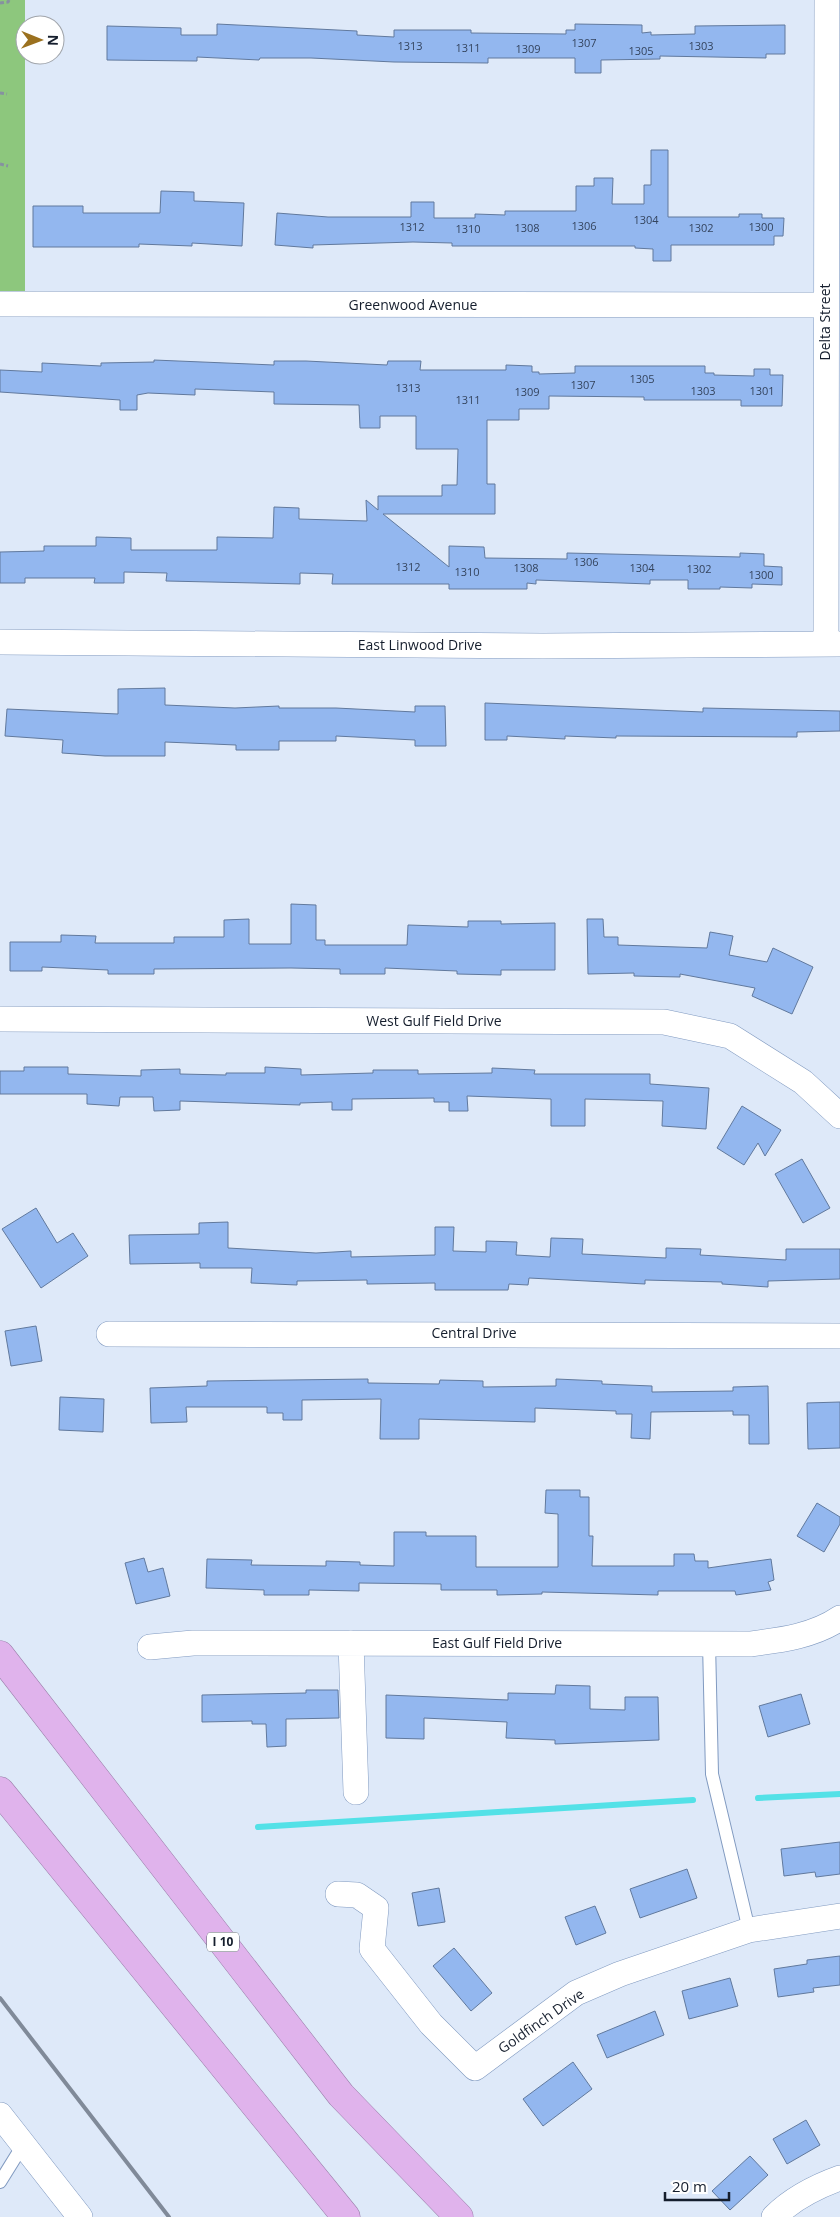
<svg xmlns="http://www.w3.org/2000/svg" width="840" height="2217" viewBox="0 0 840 2217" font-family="'Open Sans',sans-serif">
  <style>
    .green { fill: #8dc77d }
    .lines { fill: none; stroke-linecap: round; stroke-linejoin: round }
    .stream { stroke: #53e1e7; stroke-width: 6 }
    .building { fill: #93b7ef; stroke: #61799d }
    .lane-casing { stroke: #819ac0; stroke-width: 14 }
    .street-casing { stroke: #819ac0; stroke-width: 26 }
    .highway-casing { stroke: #997fa9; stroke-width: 29 }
    .path { stroke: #8691a0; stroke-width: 3; stroke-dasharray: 4 2.5; stroke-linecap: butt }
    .lane { stroke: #fff; stroke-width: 12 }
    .street { stroke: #fff; stroke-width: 25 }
    .highway { stroke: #e0b3ec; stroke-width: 28 }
    .rail { stroke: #808a99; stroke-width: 4 }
    .labels { text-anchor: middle; stroke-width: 4; stroke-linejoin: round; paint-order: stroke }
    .number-label { font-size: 11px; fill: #34445e }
    .shield { fill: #fff; stroke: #5b626c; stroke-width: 1 }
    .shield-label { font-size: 12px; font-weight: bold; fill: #151e2d }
    .street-label { font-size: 14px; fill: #151e2d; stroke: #fff }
  </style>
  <rect width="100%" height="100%" fill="#dee9f9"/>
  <!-- green -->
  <path class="green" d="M 0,0 L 25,0 L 25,292 L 0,292 Z"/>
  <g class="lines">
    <!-- stream -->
    <path class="stream" d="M 758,1798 L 840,1794
      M 258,1827 L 693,1800"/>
  </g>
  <!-- building -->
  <path class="building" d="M 217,24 L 357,31 L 357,35 L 394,37 L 394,30 L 471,30 L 471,33 L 566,34 L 566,30 L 575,30 L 575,24 L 642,25 L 642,33 L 651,32 L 651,35 L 695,34 L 695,26 L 785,25 L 785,54 L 766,54 L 766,58 L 660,56 L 660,59 L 601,60 L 601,73 L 575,73 L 575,58 L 488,58 L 488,63 L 394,62 L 311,58 L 260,58 L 259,60 L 197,57 L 197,61 L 107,60 L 107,26 L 181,28 L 181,35 L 217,35 Z
    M 651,150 L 668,150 L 668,217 L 739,217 L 739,214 L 762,214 L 762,218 L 784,218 L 783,236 L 774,236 L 774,245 L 671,245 L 671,261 L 653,261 L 653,249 L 635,248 L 635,246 L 452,246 L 452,243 L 413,242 L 313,245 L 313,248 L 275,245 L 277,213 L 328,217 L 411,217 L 411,202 L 434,202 L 434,218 L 475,218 L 475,214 L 505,215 L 505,211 L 576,211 L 576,186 L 594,186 L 594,178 L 613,178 L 612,204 L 644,204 L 644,185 L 651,185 Z
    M 161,191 L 194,192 L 194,201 L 244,203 L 242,246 L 192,243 L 192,246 L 139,244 L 139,247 L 33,247 L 33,206 L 83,206 L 83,213 L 160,213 Z
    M 154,360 L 274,365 L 274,361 L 306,361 L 387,365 L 388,361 L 421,361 L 420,370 L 506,370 L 506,365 L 532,366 L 532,372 L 539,372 L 539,374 L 575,373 L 575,366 L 705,366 L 705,373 L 714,373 L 714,375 L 754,376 L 754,369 L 770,369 L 770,375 L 783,375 L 782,406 L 741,406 L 741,400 L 644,400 L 644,397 L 549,396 L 549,409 L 519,409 L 519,420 L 487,420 L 487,484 L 495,484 L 495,514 L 383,514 L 449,567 L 449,546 L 484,547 L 485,558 L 567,559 L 567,553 L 740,557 L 740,553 L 764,554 L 764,566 L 782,567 L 782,585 L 752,584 L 752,588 L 720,587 L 720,589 L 688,589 L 688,580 L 650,580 L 650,584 L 536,580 L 536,584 L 527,583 L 527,589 L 449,589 L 449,584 L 332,584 L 333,574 L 300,573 L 300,584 L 166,581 L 167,573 L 124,572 L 124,583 L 94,583 L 95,578 L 25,578 L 25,583 L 0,583 L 0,552 L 44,551 L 44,546 L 96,546 L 96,537 L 131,538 L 131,550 L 217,550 L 217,537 L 273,538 L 274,507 L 299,508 L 299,519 L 367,521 L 366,500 L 378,510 L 378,496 L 442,496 L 442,485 L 457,485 L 458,449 L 416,449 L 416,416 L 380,416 L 380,428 L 360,428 L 359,405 L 274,404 L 274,392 L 195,389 L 195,395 L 148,393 L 137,395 L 137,410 L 120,410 L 120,400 L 0,392 L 0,370 L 42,372 L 42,363 L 101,366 L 101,363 L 154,362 Z
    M 165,688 L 165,705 L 235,708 L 279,706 L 279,708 L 336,708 L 415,712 L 415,706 L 445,706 L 446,746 L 415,746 L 415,740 L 336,736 L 336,741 L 279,741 L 279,750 L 236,750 L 236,745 L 165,742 L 165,756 L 105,756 L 62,753 L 63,740 L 5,736 L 7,709 L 118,714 L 118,689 Z
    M 485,703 L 703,712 L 703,708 L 840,711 L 840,731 L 797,732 L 797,737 L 616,736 L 616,738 L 565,736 L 565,739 L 507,736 L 507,740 L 485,740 Z
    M 291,904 L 316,905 L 316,940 L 325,940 L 325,945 L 407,945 L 408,925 L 468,927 L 468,921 L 501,921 L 501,924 L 555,923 L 555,970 L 501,970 L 501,975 L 457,974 L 457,971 L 385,968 L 385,974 L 340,974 L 340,969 L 291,968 L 154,969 L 154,974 L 108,974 L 108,970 L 42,967 L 42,971 L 10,971 L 10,942 L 61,942 L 61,935 L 96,936 L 95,943 L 174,943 L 174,937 L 224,937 L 224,920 L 249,919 L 249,944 L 291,944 Z
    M 587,919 L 603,919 L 604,937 L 618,937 L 618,945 L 707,948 L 710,932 L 733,936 L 729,955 L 767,962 L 773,948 L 813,967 L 792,1014 L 752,996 L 755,988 L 680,974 L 680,977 L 634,976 L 634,973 L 588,974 Z
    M 24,1067 L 68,1067 L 68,1074 L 141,1076 L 141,1070 L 180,1069 L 180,1074 L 226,1075 L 226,1073 L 265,1073 L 265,1067 L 301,1069 L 301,1075 L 373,1073 L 373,1070 L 418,1070 L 418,1074 L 492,1073 L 492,1068 L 535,1070 L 534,1074 L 650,1074 L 650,1084 L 709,1088 L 706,1129 L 662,1126 L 663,1101 L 585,1099 L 585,1126 L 551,1126 L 551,1099 L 467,1096 L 468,1111 L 449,1111 L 449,1102 L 434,1102 L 434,1098 L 352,1099 L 352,1110 L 332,1110 L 332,1102 L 300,1103 L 300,1105 L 180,1101 L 180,1110 L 154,1111 L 153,1097 L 120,1097 L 119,1106 L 87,1104 L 87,1094 L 0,1094 L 0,1071 L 24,1071 Z
    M 742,1106 L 781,1130 L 765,1156 L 758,1143 L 744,1165 L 717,1148 Z
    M 802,1159 L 830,1208 L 803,1223 L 775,1174 Z
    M 36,1208 L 57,1243 L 73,1233 L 88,1256 L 41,1288 L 2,1229 Z
    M 228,1222 L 228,1248 L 316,1253 L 351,1251 L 351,1257 L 435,1255 L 435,1227 L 454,1227 L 453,1251 L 486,1252 L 486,1241 L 517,1242 L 516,1255 L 550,1257 L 551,1238 L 583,1239 L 582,1254 L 666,1258 L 666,1248 L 701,1249 L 700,1255 L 786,1260 L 786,1249 L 840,1249 L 840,1279 L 768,1281 L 768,1287 L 722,1284 L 722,1282 L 645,1280 L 645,1284 L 529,1278 L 528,1285 L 509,1284 L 508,1290 L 435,1290 L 435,1283 L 367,1284 L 367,1280 L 297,1281 L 297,1285 L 251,1283 L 252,1268 L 200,1268 L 200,1263 L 130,1264 L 129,1235 L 199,1234 L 199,1223 Z
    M 36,1326 L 42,1361 L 11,1366 L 5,1331 Z
    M 368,1379 L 368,1383 L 439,1384 L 440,1380 L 483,1381 L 483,1387 L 556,1386 L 556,1379 L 602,1381 L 602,1384 L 652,1386 L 652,1392 L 733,1391 L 733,1387 L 768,1386 L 769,1444 L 749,1444 L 749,1415 L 733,1415 L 733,1411 L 651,1412 L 650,1439 L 631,1438 L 632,1414 L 616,1414 L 616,1411 L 535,1408 L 535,1422 L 419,1419 L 419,1439 L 380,1439 L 381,1399 L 302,1400 L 302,1420 L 283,1420 L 283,1413 L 267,1413 L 267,1407 L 186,1407 L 187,1422 L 151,1423 L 150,1388 L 207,1386 L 207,1381 Z
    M 60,1397 L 104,1399 L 103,1432 L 59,1430 Z
    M 840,1402 L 840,1448 L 808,1449 L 807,1403 Z
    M 546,1490 L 580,1490 L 580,1497 L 589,1497 L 589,1536 L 593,1536 L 592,1566 L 674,1566 L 674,1554 L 694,1554 L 695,1561 L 708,1561 L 708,1568 L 771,1559 L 774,1580 L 768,1582 L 771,1590 L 736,1595 L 735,1591 L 658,1591 L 658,1595 L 542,1592 L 542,1594 L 497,1595 L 497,1590 L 441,1590 L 441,1584 L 359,1583 L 359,1591 L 309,1590 L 309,1595 L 264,1595 L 264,1590 L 206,1588 L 207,1559 L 252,1560 L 251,1565 L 326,1566 L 326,1561 L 360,1562 L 360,1565 L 394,1566 L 394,1532 L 426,1532 L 426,1536 L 476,1536 L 476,1567 L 558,1567 L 558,1514 L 545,1513 Z
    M 817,1503 L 840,1517 L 840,1524 L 824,1552 L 797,1536 Z
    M 144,1558 L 148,1572 L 163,1568 L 170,1596 L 136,1604 L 125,1563 Z
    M 556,1685 L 590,1686 L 590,1709 L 625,1710 L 625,1697 L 658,1697 L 659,1740 L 555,1744 L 555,1740 L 506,1738 L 507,1722 L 424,1718 L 424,1739 L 386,1738 L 386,1695 L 508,1700 L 508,1693 L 555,1694 Z
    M 306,1690 L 338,1690 L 339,1718 L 286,1719 L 286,1746 L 267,1747 L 266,1724 L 252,1724 L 252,1721 L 202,1722 L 202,1695 L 306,1693 Z
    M 801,1694 L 810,1724 L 768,1737 L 759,1706 Z
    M 840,1842 L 840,1874 L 816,1877 L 815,1872 L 784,1876 L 781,1849 Z
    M 687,1869 L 697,1898 L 640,1918 L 630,1889 Z
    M 439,1888 L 445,1922 L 418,1926 L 412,1893 Z
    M 595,1906 L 606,1933 L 576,1945 L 565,1917 Z
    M 454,1948 L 492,1993 L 471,2011 L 433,1966 Z
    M 840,1956 L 840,1985 L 813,1988 L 814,1992 L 778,1997 L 774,1969 L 807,1964 L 807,1960 Z
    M 730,1978 L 738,2006 L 689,2019 L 682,1991 Z
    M 655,2011 L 664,2035 L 607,2058 L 597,2035 Z
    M 573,2062 L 592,2089 L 543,2126 L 523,2099 Z
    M 806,2120 L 820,2145 L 787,2164 L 773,2139 Z
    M 750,2156 L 768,2175 L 730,2210 L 712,2191 Z"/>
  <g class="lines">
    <!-- lane casing -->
    <g class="lane-casing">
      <path id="lane" d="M 709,1643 L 712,1774 L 749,1930
        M 0,2182 L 23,2145"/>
    </g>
    <!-- street casing -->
    <g class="street-casing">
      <path id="street" d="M 0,304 L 825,305
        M 0,642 L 543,646 L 840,644
        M 826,644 L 827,0
        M 0,1019 L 664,1022 L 730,1036 L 803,1082 L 840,1116
        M 109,1334 L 840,1336
        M 351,1643 L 356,1792
        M 150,1647 L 193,1643 L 750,1644 C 781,1640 814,1636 840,1618
        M 338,1894 L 357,1895 L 376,1908 L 372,1949 L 431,2024 L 475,2068 L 576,1993 L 620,1974 L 749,1930 L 840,1916
        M 0,2115 L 80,2217
        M 774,2217 C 793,2198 815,2187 840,2178"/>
    </g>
    <!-- highway casing -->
    <g class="highway-casing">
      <path id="highway" d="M 0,1655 L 341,2095 L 459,2217
        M 0,1791 L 346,2217"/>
    </g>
    <!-- path -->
    <path class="path" d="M 0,3 L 8,2 L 9,0
      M 0,93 L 7,94
      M 0,164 L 8,166"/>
    <!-- lane -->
    <use href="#lane" class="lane"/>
    <!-- street -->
    <use href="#street" class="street"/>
    <!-- highway -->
    <use href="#highway" class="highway"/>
    <!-- rail -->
    <path class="rail" d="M 0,1998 L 169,2217"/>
  </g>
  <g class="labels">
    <!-- number labels -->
    <g class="number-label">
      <text x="584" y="47">1307</text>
      <text x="410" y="50">1313</text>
      <text x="701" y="50">1303</text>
      <text x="468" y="52">1311</text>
      <text x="528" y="53">1309</text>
      <text x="641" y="55">1305</text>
      <text x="646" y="224">1304</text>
      <text x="584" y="230">1306</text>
      <text x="412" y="231">1312</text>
      <text x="761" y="231">1300</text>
      <text x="527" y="232">1308</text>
      <text x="701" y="232">1302</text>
      <text x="468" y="233">1310</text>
      <text x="642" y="383">1305</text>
      <text x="583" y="389">1307</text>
      <text x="408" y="392">1313</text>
      <text x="703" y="395">1303</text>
      <text x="762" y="395">1301</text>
      <text x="527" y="396">1309</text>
      <text x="468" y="404">1311</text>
      <text x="586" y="566">1306</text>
      <text x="408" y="571">1312</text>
      <text x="526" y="572">1308</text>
      <text x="642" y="572">1304</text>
      <text x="699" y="573">1302</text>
      <text x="467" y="576">1310</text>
      <text x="761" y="579">1300</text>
    </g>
    <!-- shield labels -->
    <rect class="shield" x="207" y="1932.5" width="32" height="19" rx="4"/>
    <g class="shield-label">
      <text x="223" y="1946">I 10</text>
    </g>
    <!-- street labels -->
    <g class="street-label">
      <text x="413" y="310">Greenwood Avenue</text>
      <text transform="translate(825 322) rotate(-90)" y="5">Delta Street</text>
      <text x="420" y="650">East Linwood Drive</text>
      <text x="434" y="1026">West Gulf Field Drive</text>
      <text x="474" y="1338">Central Drive</text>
      <text x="497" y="1648">East Gulf Field Drive</text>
      <text transform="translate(541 2021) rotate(-35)" y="5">Goldfinch Drive</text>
    </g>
  </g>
  <!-- north arrow -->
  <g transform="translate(40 40) rotate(91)"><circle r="24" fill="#ffffff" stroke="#a1a5ab"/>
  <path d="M0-4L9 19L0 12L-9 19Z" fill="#9b711f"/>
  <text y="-8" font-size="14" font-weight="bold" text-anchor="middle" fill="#151e2d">N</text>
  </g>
  <!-- scale -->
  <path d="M665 2192v8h64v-8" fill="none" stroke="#151e2d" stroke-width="2.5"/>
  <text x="672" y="2192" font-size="15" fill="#151e2d" stroke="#ffffff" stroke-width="4" paint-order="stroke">20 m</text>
</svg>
